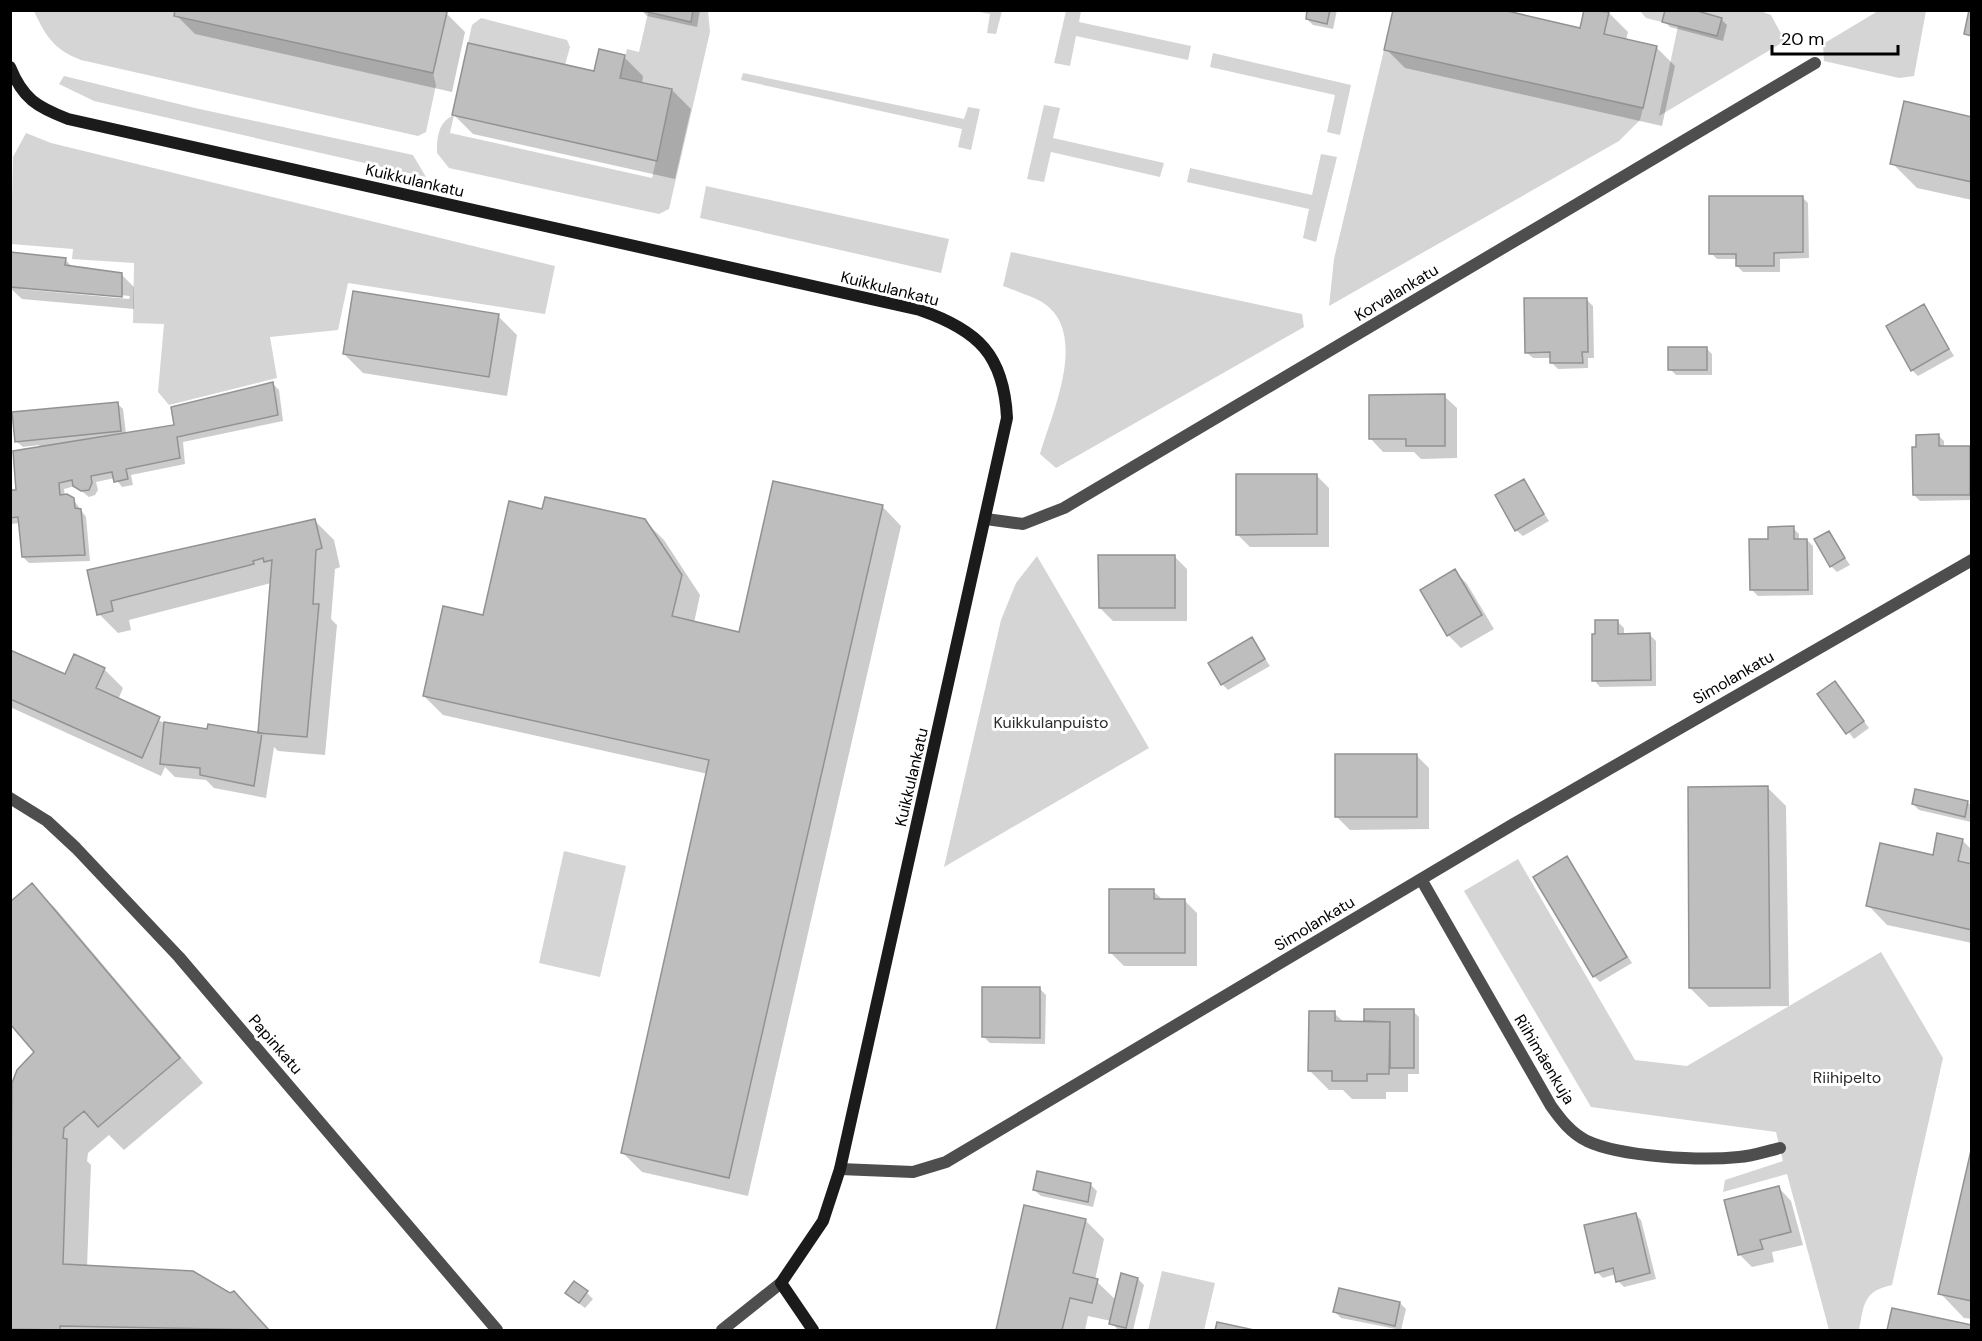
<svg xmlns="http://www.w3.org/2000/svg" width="1982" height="1341" viewBox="0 0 1982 1341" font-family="'DM Sans',sans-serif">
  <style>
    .green { fill: #d5d5d5 }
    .shadow { fill: #0003; fill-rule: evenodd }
    .building { fill: #bebebe; stroke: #929292; stroke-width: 1.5 }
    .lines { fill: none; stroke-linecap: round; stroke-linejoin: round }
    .street { stroke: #4e4e4e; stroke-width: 12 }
    .secondary { stroke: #1b1b1b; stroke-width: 12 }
    .labels { text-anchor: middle; stroke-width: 6; stroke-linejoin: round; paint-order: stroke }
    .street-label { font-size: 16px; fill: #000; stroke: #fff }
    .park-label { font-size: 16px; fill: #2c2c2c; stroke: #fff }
  </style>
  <rect width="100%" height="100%" fill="#fff"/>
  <!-- green -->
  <path class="green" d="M 34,11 L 175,11 L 176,16 L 433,73 L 436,85 L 426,132 L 418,136 L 81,60 C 54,50 45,35 34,11 Z
    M 693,11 L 708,11 L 710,32 L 669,209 L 659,214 L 449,168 L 437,153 C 437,137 438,122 454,115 L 450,133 L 652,178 L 672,89 L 620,78 L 627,49 L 639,52 L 648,13 L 690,22 Z
    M 974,11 L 1002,11 L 996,34 L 987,33 L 990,14 Z
    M 1066,11 L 1081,11 L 1079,22 L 1191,46 L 1188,60 L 1076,36 L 1070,66 L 1054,63 Z
    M 1640,11 L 1760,11 L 1771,15 L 1785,41 L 1659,116 L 1678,26 L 1646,18 Z
    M 1878,11 L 1926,11 L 1914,76 L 1899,78 L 1824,61 L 1823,44 Z
    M 481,18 L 567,40 L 570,47 L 565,65 L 468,43 L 472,25 Z
    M 1384,50 L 1643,108 L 1640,120 L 1619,141 L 1329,306 L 1334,259 Z
    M 1213,53 L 1351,85 L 1340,135 L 1327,132 L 1335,95 L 1210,67 Z
    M 743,73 L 964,119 L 968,107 L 980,109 L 971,150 L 958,147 L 962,129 L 741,80 Z
    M 64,76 L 195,108 L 413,155 L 426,177 L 94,101 L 59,84 Z
    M 1044,105 L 1060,108 L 1053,138 L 1164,163 L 1160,177 L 1051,152 L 1044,182 L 1027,179 Z
    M 26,133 L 51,143 L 555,266 L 545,314 L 348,283 L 338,330 L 270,337 L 277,378 L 169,405 L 158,392 L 164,324 L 133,323 L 134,263 L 72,259 L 73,249 L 11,244 L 13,157 Z
    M 1321,154 L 1337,157 L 1316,242 L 1303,238 L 1309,209 L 1187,182 L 1190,168 L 1312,195 Z
    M 706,186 L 949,239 L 941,273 L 700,218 Z
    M 1011,252 L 1302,314 L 1304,327 L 1056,468 L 1040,454 C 1052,413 1090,332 1042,302 C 1030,295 1015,291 1003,286 Z
    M 1037,556 L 1149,748 L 944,867 L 1001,620 L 1016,583 Z
    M 564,851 L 626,866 L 600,977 L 539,963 Z
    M 1518,859 L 1635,1060 L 1687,1066 L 1881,952 L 1943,1058 L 1892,1285 C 1863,1291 1864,1305 1859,1330 L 1829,1330 L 1787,1174 L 1723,1192 L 1725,1180 L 1783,1161 L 1776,1132 L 1591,1107 L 1464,891 Z
    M 1162,1271 L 1215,1283 L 1204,1330 L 1148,1330 Z"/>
  <!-- shadow -->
  <path class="shadow" d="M 641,10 L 700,10 L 697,27 L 647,16 Z
    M 1309,10 L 1337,10 L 1333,29 L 1313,25 L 1307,19 Z
    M 1586,10 L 1609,13 L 1628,32 L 1626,40 L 1656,47 L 1675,66 L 1662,126 L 1405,68 L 1386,49 L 1582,30 Z
    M 446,13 L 465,32 L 452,92 L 195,34 L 176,15 Z
    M 1721,19 L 1727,25 L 1723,41 L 1670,27 L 1664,21 Z
    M 624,57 L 643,76 L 642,84 L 672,90 L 691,109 L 675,179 L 473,134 L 454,115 L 595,73 Z
    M 1972,109 L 1972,200 L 1917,188 L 1892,163 L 1970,118 Z
    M 1802,197 L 1808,203 L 1809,258 L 1780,259 L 1780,272 L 1743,272 L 1737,266 L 1737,259 L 1717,259 L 1711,253 Z
    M 65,259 L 73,268 L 121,274 L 134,287 L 134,309 L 22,299 L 10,288 L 10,266 ZM 21,286 L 130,296 L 129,299 L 21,289 Z
    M 1587,300 L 1593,306 L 1594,358 L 1588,358 L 1588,368 L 1558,369 L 1552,363 L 1552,358 L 1533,358 L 1526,352 Z
    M 1923,306 L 1954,356 L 1918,376 L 1912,370 Z
    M 498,316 L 517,335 L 507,396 L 363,373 L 344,354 Z
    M 1706,348 L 1712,354 L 1712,375 L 1676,375 L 1670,369 Z
    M 273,384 L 279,390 L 283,421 L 183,442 L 185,464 L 131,475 L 133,485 L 122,487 L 115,478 L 96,482 L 98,490 L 95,495 L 89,497 L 75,486 L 64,489 L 65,496 L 73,499 L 86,517 L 90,561 L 29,563 L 23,557 L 20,523 L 10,524 L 10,492 L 17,491 L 40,448 L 39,445 L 23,447 L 16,441 L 117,403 L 123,409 L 126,434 L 176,427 Z
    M 1444,396 L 1457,408 L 1457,458 L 1421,459 L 1414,452 L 1383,452 L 1371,439 Z
    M 1938,435 L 1944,441 L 1944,448 L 1972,450 L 1972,500 L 1920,501 L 1914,495 Z
    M 1316,475 L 1329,488 L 1329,547 L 1250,547 L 1237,534 Z
    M 1523,480 L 1549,521 L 1523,536 L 1516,530 Z
    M 882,506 L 901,526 L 748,1196 L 642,1172 L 623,1153 L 708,774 L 443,715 L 424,696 L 485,617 L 544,510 L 644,520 L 664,540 L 700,595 L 694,623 L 740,633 Z
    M 315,521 L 334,540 L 340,567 L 335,569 L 331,619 L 337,625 L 325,755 L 278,751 L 274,747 L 266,798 L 214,788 L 206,780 L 175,777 L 165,767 L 161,776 L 10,707 L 10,651 L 65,676 L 104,669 L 123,688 L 118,700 L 164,723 L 208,730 L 259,734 L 271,583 L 129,620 L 131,630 L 118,633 L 99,614 L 89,571 Z
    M 1793,528 L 1799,534 L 1799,540 L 1807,540 L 1813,546 L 1813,595 L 1758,596 L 1752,590 L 1769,540 Z
    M 1828,533 L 1850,565 L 1837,572 L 1831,566 Z
    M 1174,556 L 1187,569 L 1187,621 L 1113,621 L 1100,608 Z
    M 1455,571 L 1467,584 L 1494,629 L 1461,648 L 1448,635 Z
    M 1618,622 L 1624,628 L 1624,635 L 1649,634 L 1656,641 L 1656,686 L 1600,687 L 1594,680 Z
    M 1252,639 L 1270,666 L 1228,690 L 1222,684 Z
    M 1840,689 L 1869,728 L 1854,739 L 1819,694 Z
    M 1416,755 L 1429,768 L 1429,829 L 1350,830 L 1337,817 Z
    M 1767,787 L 1786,806 L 1789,1006 L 1709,1007 L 1690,988 Z
    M 1968,803 L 1972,806 L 1971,822 L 1919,810 L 1913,804 Z
    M 1962,840 L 1972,850 L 1972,943 L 1887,925 L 1868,905 L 1934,857 Z
    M 1567,858 L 1632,963 L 1600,982 L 1594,976 Z
    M 32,885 L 56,909 L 203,1083 L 124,1150 L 109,1135 L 88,1153 L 87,1161 L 91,1165 L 87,1267 L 230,1295 L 233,1293 L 269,1330 L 10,1330 L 10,1117 L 14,1083 L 36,1052 Z
    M 1153,891 L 1163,900 L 1184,900 L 1197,913 L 1197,966 L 1124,966 L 1111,953 Z
    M 1039,988 L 1046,995 L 1045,1044 L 990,1043 L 984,1037 Z
    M 1413,1011 L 1419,1017 L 1419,1074 L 1408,1074 L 1408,1092 L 1386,1092 L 1386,1099 L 1352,1099 L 1343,1090 L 1329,1090 L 1310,1071 L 1334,1013 L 1344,1022 L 1367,1023 L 1365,1021 Z
    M 1972,1153 L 1972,1319 L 1964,1318 L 1940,1293 Z
    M 1091,1185 L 1097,1191 L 1093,1207 L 1041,1196 L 1034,1190 Z
    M 1779,1188 L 1791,1201 L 1803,1245 L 1772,1252 L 1774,1262 L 1752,1267 L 1739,1254 Z
    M 1025,1207 L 1085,1220 L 1104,1239 L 1095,1280 L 1116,1300 L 1138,1279 L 1144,1285 L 1133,1330 L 1117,1329 L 1111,1321 L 1088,1316 L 1085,1330 L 998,1330 Z
    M 1635,1214 L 1641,1220 L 1656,1279 L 1624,1287 L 1618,1281 L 1616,1274 L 1603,1278 L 1597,1272 Z
    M 587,1293 L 593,1299 L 585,1308 L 573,1299 Z
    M 1400,1303 L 1406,1309 L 1401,1330 L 1341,1318 L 1335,1312 Z
    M 1893,1310 L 1972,1327 L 1972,1330 L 1889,1330 Z"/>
  <!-- building -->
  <path class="building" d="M 441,10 L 447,12 L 433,73 L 174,16 L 175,10 Z
    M 639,10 L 693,10 L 691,22 Z
    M 1307,10 L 1330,10 L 1327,24 L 1306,19 Z
    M 1393,10 L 1503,10 L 1580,28 L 1584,10 L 1609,12 L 1604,34 L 1657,46 L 1643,108 L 1384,50 Z
    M 1665,10 L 1694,10 L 1722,18 L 1717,36 L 1662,22 Z
    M 1969,10 L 1972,10 L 1972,36 L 1964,34 Z
    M 468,43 L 594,71 L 599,49 L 625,55 L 620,78 L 672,89 L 657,161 L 452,115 Z
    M 1904,101 L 1972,117 L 1972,182 L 1890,164 Z
    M 1709,196 L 1803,196 L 1803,252 L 1774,253 L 1774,266 L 1736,266 L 1736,254 L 1709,254 Z
    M 10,252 L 66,258 L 65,265 L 122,273 L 122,297 L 10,287 Z
    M 353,291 L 499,314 L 489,377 L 343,354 Z
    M 1524,298 L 1587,298 L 1588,352 L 1582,352 L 1583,363 L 1550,363 L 1550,352 L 1525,353 Z
    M 1924,304 L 1949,349 L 1911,371 L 1886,326 Z
    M 1668,347 L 1707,347 L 1707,370 L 1668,370 Z
    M 273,382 L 278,415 L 177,437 L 180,458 L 126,469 L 128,479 L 114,482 L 112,472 L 91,476 L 92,483 L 89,490 L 81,491 L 73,486 L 72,480 L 59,483 L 60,495 L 67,494 L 74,498 L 75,508 L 81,509 L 85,555 L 22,557 L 18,517 L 10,518 L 10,490 L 16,490 L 13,451 L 174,425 L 171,407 Z
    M 1445,394 L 1445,446 L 1406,446 L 1406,439 L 1369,439 L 1369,395 Z
    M 118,402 L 121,431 L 15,442 L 12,412 Z
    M 1939,434 L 1939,446 L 1970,446 L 1970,495 L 1913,495 L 1912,447 L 1916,447 L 1916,435 Z
    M 1236,474 L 1317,474 L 1317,534 L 1236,535 Z
    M 1524,479 L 1544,514 L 1515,531 L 1495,495 Z
    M 773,481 L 883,505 L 729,1178 L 621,1153 L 709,760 L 423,696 L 443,606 L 483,615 L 509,501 L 542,509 L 545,497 L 645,519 L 682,575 L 672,616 L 739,632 Z
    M 315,519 L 322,548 L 316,550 L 313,604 L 319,604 L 307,737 L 258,733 L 272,560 L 264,562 L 263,558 L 253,561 L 254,564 L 111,601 L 113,611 L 97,615 L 87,570 Z
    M 1794,526 L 1794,539 L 1807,539 L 1808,590 L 1750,590 L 1749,539 L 1768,539 L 1768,527 Z
    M 1829,531 L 1845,558 L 1830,567 L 1814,539 Z
    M 1098,555 L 1175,555 L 1175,608 L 1099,608 Z
    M 1455,569 L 1482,615 L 1447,636 L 1420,590 Z
    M 1595,620 L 1618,620 L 1618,634 L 1650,633 L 1651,680 L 1592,681 L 1592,634 L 1595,634 Z
    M 1252,637 L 1265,659 L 1221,685 L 1208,663 Z
    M 10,650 L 65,674 L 74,654 L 105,668 L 96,688 L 160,717 L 142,758 L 10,699 Z
    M 1835,681 L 1864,721 L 1846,734 L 1817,694 Z
    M 164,722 L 207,729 L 208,724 L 262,733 L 254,786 L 200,775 L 200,768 L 160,764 Z
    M 1335,754 L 1417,754 L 1417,817 L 1335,817 Z
    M 1768,786 L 1770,988 L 1689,988 L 1688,787 Z
    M 1915,789 L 1968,801 L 1965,817 L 1912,804 Z
    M 1937,833 L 1963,839 L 1958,861 L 1972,864 L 1972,930 L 1866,906 L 1880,843 L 1933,855 Z
    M 1567,856 L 1627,957 L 1593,977 L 1533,877 Z
    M 32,883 L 180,1058 L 98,1127 L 84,1111 L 64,1128 L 63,1138 L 67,1139 L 63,1264 L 193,1271 L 230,1293 L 234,1291 L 269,1330 L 60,1326 L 60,1330 L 10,1329 L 12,1083 L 17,1070 L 34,1052 L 10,1024 L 10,902 Z
    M 1109,889 L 1154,889 L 1154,899 L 1185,899 L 1185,953 L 1109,953 Z
    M 982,987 L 1040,987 L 1040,1038 L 982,1037 Z
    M 1364,1009 L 1414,1009 L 1414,1068 L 1390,1068 L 1390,1022 L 1364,1021 Z
    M 1309,1011 L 1335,1011 L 1335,1021 L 1390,1022 L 1389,1074 L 1367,1074 L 1367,1081 L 1332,1081 L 1332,1071 L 1308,1071 Z
    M 1972,1146 L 1972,1301 L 1938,1294 Z
    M 1037,1171 L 1091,1183 L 1088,1202 L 1033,1190 Z
    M 1779,1186 L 1791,1232 L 1760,1240 L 1763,1249 L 1738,1255 L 1724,1200 Z
    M 1024,1205 L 1086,1219 L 1073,1273 L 1098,1279 L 1092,1303 L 1070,1298 L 1062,1330 L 996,1330 Z
    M 1636,1213 L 1650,1273 L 1616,1282 L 1613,1268 L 1595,1273 L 1584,1225 Z
    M 1121,1273 L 1138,1278 L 1126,1328 L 1109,1324 Z
    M 574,1281 L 588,1291 L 579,1303 L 565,1293 Z
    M 1339,1288 L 1400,1302 L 1395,1326 L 1333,1312 Z
    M 1892,1308 L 1972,1325 L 1972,1330 L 1887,1330 Z
    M 1217,1322 L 1254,1330 L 1215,1330 Z"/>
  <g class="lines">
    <!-- street -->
    <path class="street" d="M 986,519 L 1023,524 L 1064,508 L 1815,63
      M 10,798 L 47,821 L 76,848 L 179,957 L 497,1330
      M 1421,879 L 1551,1106 C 1561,1120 1571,1133 1587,1141 C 1621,1157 1701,1161 1739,1157 C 1753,1156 1767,1151 1780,1148
      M 840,1169 L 913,1172 L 946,1162 L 1512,825 L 1972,560
      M 722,1330 L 781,1283"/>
    <!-- secondary -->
    <path class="secondary" d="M 10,67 C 23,99 37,107 68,119 L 920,310 C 978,330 1004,355 1007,418 L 840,1169 L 823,1221 L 781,1283 L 813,1330"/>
  </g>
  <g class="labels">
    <!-- street labels -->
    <g class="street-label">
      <text transform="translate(415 180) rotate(13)" y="6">Kuikkulankatu</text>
      <text transform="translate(890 288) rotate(14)" y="6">Kuikkulankatu</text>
      <text transform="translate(1396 292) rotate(-31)" y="6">Korvalankatu</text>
      <text transform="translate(1733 677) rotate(-30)" y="6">Simolankatu</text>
      <text transform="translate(911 777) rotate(-77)" y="6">Kuikkulankatu</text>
      <text transform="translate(1314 923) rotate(-31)" y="6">Simolankatu</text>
      <text transform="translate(276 1044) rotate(49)" y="6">Papinkatu</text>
      <text transform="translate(1545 1059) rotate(59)" y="6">Riihimäenkuja</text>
    </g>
    <!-- park labels -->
    <g class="park-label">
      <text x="1051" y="728">Kuikkulanpuisto</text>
      <text x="1847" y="1083">Riihipelto</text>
    </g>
  </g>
  <!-- border -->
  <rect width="1982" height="1341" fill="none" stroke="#000000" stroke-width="24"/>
  <!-- scale -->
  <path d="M1772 45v9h126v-9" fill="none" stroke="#000000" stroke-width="3"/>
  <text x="1781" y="45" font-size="18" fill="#000000" stroke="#ffffff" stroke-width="4.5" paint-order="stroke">20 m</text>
</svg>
